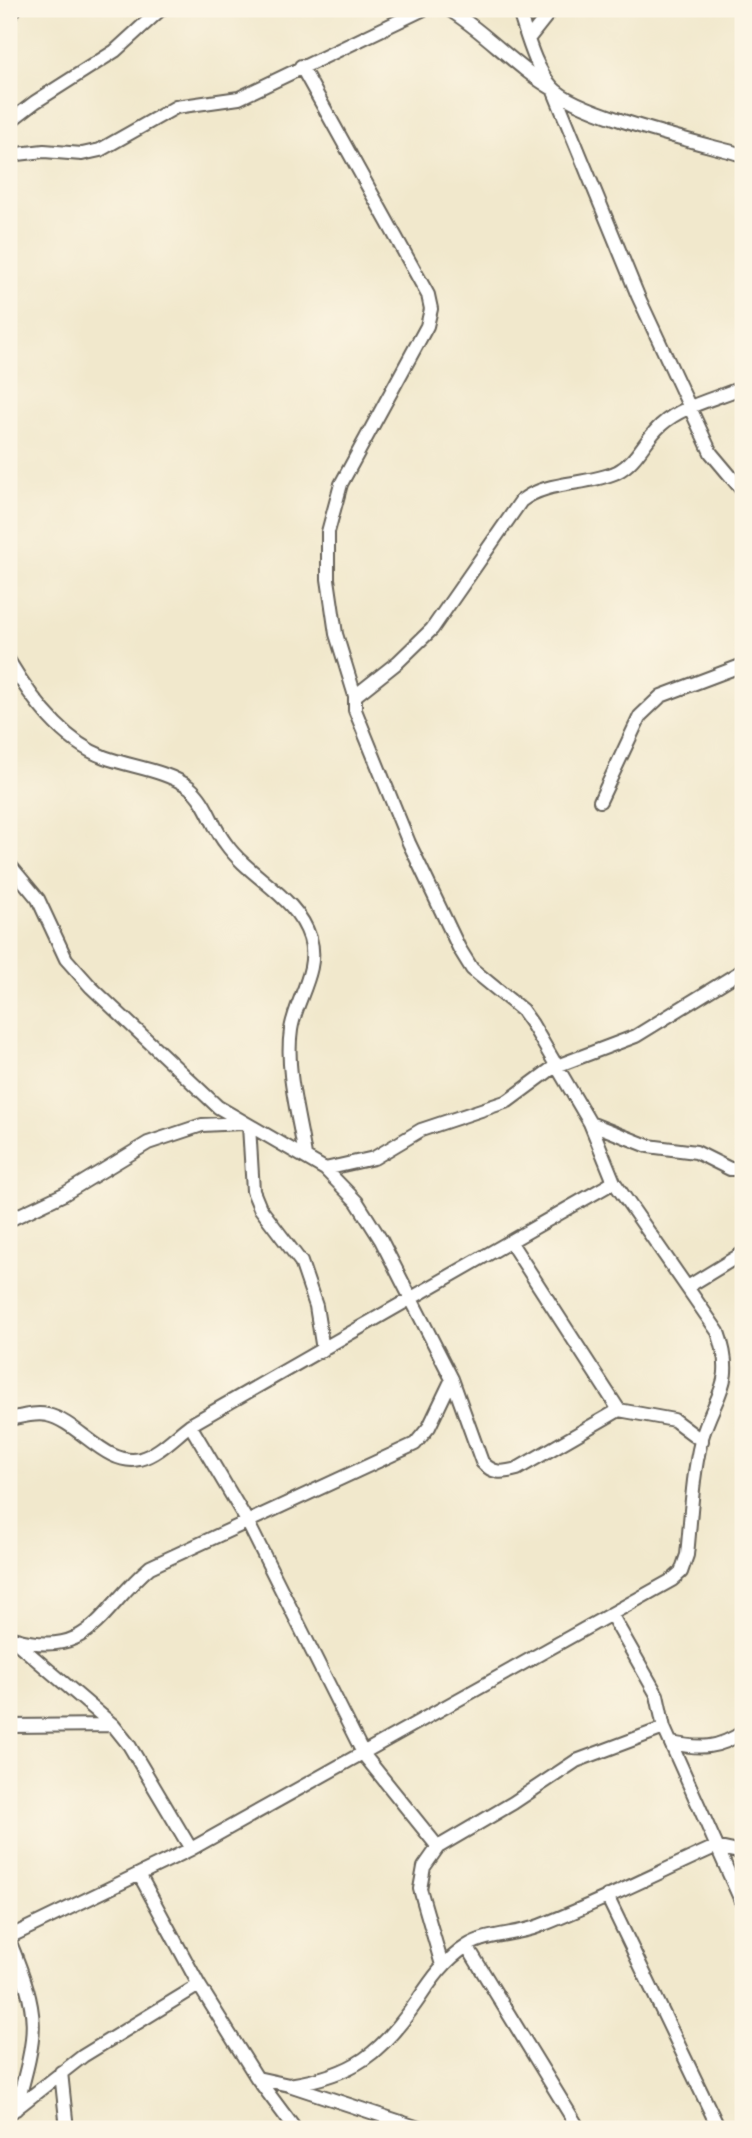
<svg xmlns="http://www.w3.org/2000/svg" width="752" height="2138" viewBox="0 0 752 2138" font-family="'IM FELL Double Pica',serif">
  <style>
    .lines { fill: none; stroke-linecap: round; stroke-linejoin: round }
    .street-casing { stroke: #67635a; stroke-width: 16 }
    .street { stroke: #fff; stroke-width: 12 }
  </style>
  <rect width="100%" height="100%" fill="#fcf5e5"/>
  <filter id="ink" filterUnits="userSpaceOnUse"><feTurbulence type="fractalNoise" baseFrequency=".0143" numOctaves="2"/><feDisplacementMap in="SourceGraphic" scale="14" xChannelSelector="R" yChannelSelector="G"/><feConvolveMatrix kernelMatrix="1 2 1 2 8 2 1 2 1" color-interpolation-filters="sRGB"/></filter>
  <filter id="wash" filterUnits="userSpaceOnUse"><feTurbulence type="fractalNoise" baseFrequency=".00686" numOctaves="4" result="noise"/><feDisplacementMap in="SourceGraphic" scale="28" xChannelSelector="R" yChannelSelector="G"/><feGaussianBlur stdDeviation="1.57" result="paint"/><feColorMatrix in="noise" values="0 0 0 0 0 0 0 0 0 0 0 0 0 0 0 0 0 1.4 0 .05"/><feComposite in="paint" operator="in"/></filter>
  <g filter="url(#wash)">
    <rect width="100%" height="100%" fill="#f1e8cc"/>
  </g>
  <g filter="url(#ink)">
    <g class="lines">
      <!-- street casing -->
      <g class="street-casing">
        <path id="street" d="M 448,9 C 486,32 515,67 553,89 L 638,296 L 711,453 L 743,491
          M 518,9 C 527,35 534,66 552,87 C 575,114 705,144 743,155
          M 9,15 L 15,9
          M 529,38 L 552,9
          M 301,66 L 428,295 L 431,309 L 427,326 L 341,484 L 328,532 L 328,579 L 336,634 L 355,696
          M 9,122 L 35,102 L 115,51 L 161,9
          M 9,155 L 44,151 L 82,154 L 100,150 L 176,107 L 239,98 L 424,9
          M 9,661 C 31,698 62,741 104,757 C 131,767 165,770 189,787 C 207,801 212,827 226,844 C 250,878 297,896 310,938 C 320,971 295,1000 291,1030 C 285,1070 299,1117 305,1156
          M 600,801 L 640,716 L 661,696 L 743,665
          M 9,864 L 38,899 L 66,959 L 91,987 L 218,1107 L 325,1169 L 357,1202 L 381,1240 L 452,1379 L 482,1462 C 493,1474 502,1473 517,1469 L 619,1410 L 674,1420 L 702,1441
          M 590,1123 L 648,1146 L 696,1152 L 730,1169 L 743,1169
          M 249,1126 L 253,1191 L 260,1208 L 301,1262 L 316,1306 L 323,1350
          M 325,1169 L 374,1158 L 421,1130 L 508,1101 L 554,1067 L 636,1036 L 743,970
          M 9,1220 L 64,1194 L 148,1143 L 202,1125 L 242,1123
          M 511,1243 L 619,1410
          M 689,1286 L 743,1253
          M 9,1419 C 20,1417 36,1412 47,1415 C 78,1421 106,1467 140,1459 C 159,1454 175,1436 190,1425 L 614,1182
          M 190,1425 L 247,1521 L 364,1755 L 438,1847
          M 611,1614 L 657,1695 L 664,1728 L 743,1905
          M 12,1638 C 91,1661 99,1610 150,1567 L 415,1444 L 429,1427 L 452,1379
          M 17,1643 L 113,1725 L 129,1745 L 191,1849
          M 9,1726 L 113,1725
          M 671,1743 C 700,1749 718,1749 743,1732
          M 139,1874 L 199,1985 L 257,2078 L 295,2129
          M 607,1896 L 719,2129
          M 9,1937 L 191,1849 L 672,1580 L 681,1572 L 687,1555 C 691,1518 692,1477 701,1441 C 714,1394 737,1385 718,1332 L 614,1182 L 590,1123 L 532,1024 L 522,1010 L 472,969 L 459,948 L 409,843 L 355,710 L 355,696 L 398,662 L 432,629 L 521,501 C 547,480 587,486 617,472 C 637,462 645,439 661,425 C 681,406 718,398 743,387
          M 9,1940 C 41,2018 38,2029 16,2109
          M 467,1946 L 579,2129
          M 442,1965 L 420,1889 L 424,1867 L 438,1847 L 513,1803 L 576,1761 L 664,1728
          M 61,2072 L 67,2129
          M 257,2078 L 289,2085 L 422,2129
          M 289,2085 C 354,2075 381,2054 418,2000 C 432,1979 445,1960 467,1946 C 488,1933 517,1935 539,1926 C 599,1903 657,1873 715,1847 L 743,1853
          M 9,2114 L 83,2056 L 199,1985"/>
      </g>
      <!-- street -->
      <use href="#street" class="street"/>
    </g>
  </g>
  <!-- margin -->
  <rect width="752" height="2138" fill="none" stroke="#fcf5e5" stroke-width="35"/>
</svg>
